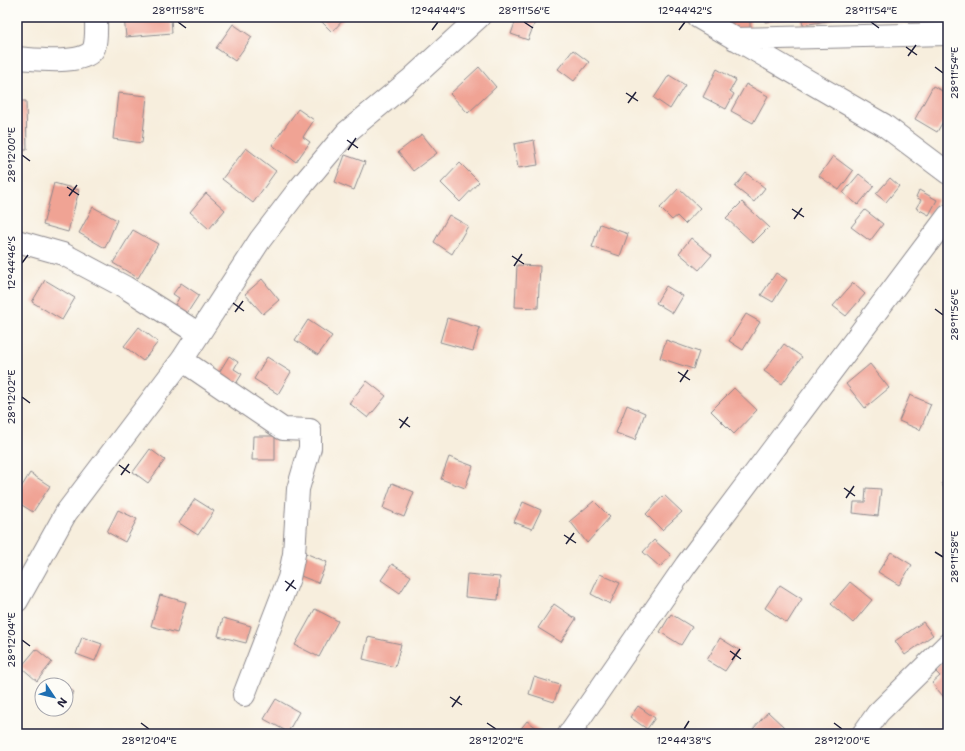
<svg xmlns="http://www.w3.org/2000/svg" width="965" height="751" viewBox="0 0 965 751" font-family="'Shantell Sans',sans-serif">
  <style>
    .building { fill: #f0a394 }
    .lines { fill: none; stroke-linecap: round; stroke-linejoin: round }
    .minor-casing { stroke: #8c888c; stroke-width: 24 }
    .minor { stroke: #fff; stroke-width: 22 }
    .ticks { fill: none; stroke: #22223b; stroke-width: 1.5 }
    .neatline { fill: none; stroke: #22223b; stroke-width: 1.5 }
    .ticks-label { font-size: 10px; text-anchor: middle; fill: #22223b }
  </style>
  <rect width="100%" height="100%" fill="#fdfcf7"/>
  <filter id="ink" filterUnits="userSpaceOnUse"><feTurbulence type="fractalNoise" baseFrequency=".025" numOctaves="2"/><feDisplacementMap in="SourceGraphic" scale="8" xChannelSelector="R" yChannelSelector="G"/><feConvolveMatrix kernelMatrix="1 2 1 2 8 2 1 2 1" color-interpolation-filters="sRGB"/></filter>
  <filter id="wash" filterUnits="userSpaceOnUse"><feTurbulence type="fractalNoise" baseFrequency=".012" numOctaves="4" result="noise"/><feDisplacementMap in="SourceGraphic" scale="16" xChannelSelector="R" yChannelSelector="G"/><feGaussianBlur stdDeviation="0.9" result="paint"/><feColorMatrix in="noise" values="0 0 0 0 0 0 0 0 0 0 0 0 0 0 0 0 0 1.4 0 .05"/><feComposite in="paint" operator="in"/></filter>
  <g filter="url(#wash)">
    <rect width="100%" height="100%" fill="#f7eedd"/>
    <g id="blocks">
      <!-- building -->
      <path class="building" d="M 124,17 L 171,17 L 172,33 L 126,37 Z
        M 317,17 L 346,17 L 332,32 Z
        M 517,17 L 537,17 L 528,40 L 511,34 Z
        M 721,17 L 750,17 L 750,29 L 721,29 Z
        M 764,17 L 788,17 L 788,19 L 765,22 Z
        M 801,17 L 832,17 L 833,20 L 803,25 Z
        M 937,17 L 948,17 L 948,22 L 937,23 Z
        M 233,24 L 252,37 L 235,61 L 216,48 Z
        M 573,50 L 589,62 L 574,81 L 558,69 Z
        M 479,67 L 496,87 L 468,113 L 450,94 Z
        M 717,69 L 736,80 L 730,91 L 734,94 L 726,109 L 703,97 Z
        M 669,75 L 685,85 L 670,109 L 654,98 Z
        M 746,84 L 768,96 L 753,123 L 731,111 Z
        M 933,86 L 948,94 L 948,113 L 937,132 L 915,119 Z
        M 118,93 L 147,96 L 142,143 L 113,139 Z
        M 17,101 L 26,101 L 27,150 L 17,150 Z
        M 298,109 L 314,120 L 303,137 L 310,142 L 296,162 L 272,145 Z
        M 422,134 L 437,153 L 413,171 L 398,152 Z
        M 534,140 L 538,165 L 518,168 L 514,144 Z
        M 246,148 L 276,171 L 253,203 L 222,179 Z
        M 345,155 L 365,162 L 354,190 L 335,182 Z
        M 833,156 L 853,171 L 839,190 L 819,176 Z
        M 460,163 L 479,182 L 460,202 L 441,183 Z
        M 746,173 L 765,188 L 754,202 L 735,187 Z
        M 859,174 L 874,186 L 858,205 L 843,193 Z
        M 890,178 L 899,186 L 886,202 L 876,194 Z
        M 54,183 L 79,190 L 68,232 L 43,225 Z
        M 679,188 L 700,208 L 685,224 L 677,216 L 672,220 L 660,208 Z
        M 919,190 L 937,200 L 929,215 L 916,208 L 921,200 L 916,197 Z
        M 206,193 L 225,210 L 209,229 L 190,212 Z
        M 742,202 L 769,227 L 753,243 L 726,218 Z
        M 93,207 L 117,220 L 105,248 L 79,233 Z
        M 865,210 L 883,224 L 870,241 L 851,227 Z
        M 449,215 L 468,226 L 452,254 L 434,242 Z
        M 600,224 L 628,234 L 620,256 L 592,247 Z
        M 133,230 L 158,244 L 138,278 L 113,263 Z
        M 691,238 L 712,255 L 699,270 L 679,253 Z
        M 517,265 L 540,266 L 538,308 L 515,307 Z
        M 776,273 L 787,280 L 773,302 L 761,295 Z
        M 262,279 L 279,300 L 263,314 L 245,294 Z
        M 45,280 L 75,298 L 62,320 L 32,302 Z
        M 181,283 L 199,295 L 184,318 L 172,310 L 179,298 L 173,294 Z
        M 853,283 L 865,294 L 846,316 L 833,306 Z
        M 666,286 L 683,296 L 673,313 L 656,303 Z
        M 746,314 L 760,322 L 743,350 L 729,341 Z
        M 447,318 L 480,328 L 473,351 L 440,342 Z
        M 308,320 L 332,336 L 318,355 L 295,340 Z
        M 139,327 L 158,342 L 143,361 L 124,346 Z
        M 666,340 L 699,352 L 693,369 L 660,358 Z
        M 784,344 L 802,357 L 782,384 L 764,371 Z
        M 229,356 L 238,362 L 234,369 L 242,374 L 234,387 L 217,376 Z
        M 267,357 L 291,372 L 278,394 L 254,379 Z
        M 870,364 L 889,388 L 865,408 L 846,384 Z
        M 367,381 L 386,396 L 368,418 L 349,403 Z
        M 734,388 L 757,410 L 734,434 L 711,411 Z
        M 910,395 L 931,404 L 920,430 L 899,421 Z
        M 627,405 L 645,413 L 635,440 L 616,433 Z
        M 253,436 L 275,436 L 275,460 L 252,460 Z
        M 150,449 L 165,460 L 148,483 L 133,472 Z
        M 449,457 L 473,466 L 465,488 L 441,479 Z
        M 30,473 L 50,486 L 33,512 L 17,502 L 17,494 Z
        M 948,482 L 948,499 L 942,483 Z
        M 392,483 L 414,492 L 404,517 L 383,508 Z
        M 866,488 L 881,489 L 878,516 L 853,513 L 854,502 L 865,502 Z
        M 664,495 L 682,512 L 662,530 L 646,514 Z
        M 195,499 L 214,511 L 198,535 L 179,523 Z
        M 594,501 L 610,517 L 587,543 L 570,521 Z
        M 523,502 L 541,510 L 532,529 L 514,522 Z
        M 118,510 L 137,519 L 125,542 L 107,532 Z
        M 654,540 L 671,555 L 660,567 L 643,552 Z
        M 891,552 L 912,565 L 899,585 L 878,572 Z
        M 305,553 L 327,562 L 318,583 L 296,574 Z
        M 392,564 L 411,576 L 400,593 L 381,580 Z
        M 467,574 L 500,577 L 498,600 L 465,597 Z
        M 600,574 L 620,583 L 610,604 L 591,594 Z
        M 850,582 L 872,600 L 853,623 L 831,604 Z
        M 780,585 L 802,599 L 787,623 L 765,608 Z
        M 160,595 L 186,602 L 177,633 L 151,626 Z
        M 554,604 L 576,619 L 561,642 L 538,628 Z
        M 315,609 L 338,621 L 319,657 L 295,645 Z
        M 671,614 L 692,627 L 681,645 L 660,632 Z
        M 223,618 L 251,626 L 246,643 L 218,636 Z
        M 923,622 L 933,635 L 905,655 L 895,641 Z
        M 82,637 L 102,644 L 95,661 L 76,654 Z
        M 368,637 L 401,644 L 395,667 L 363,659 Z
        M 720,638 L 739,650 L 725,671 L 707,660 Z
        M 36,649 L 52,662 L 37,681 L 21,667 Z
        M 946,658 L 948,660 L 948,702 L 932,683 L 940,676 L 934,670 Z
        M 534,677 L 560,685 L 554,702 L 529,694 Z
        M 66,686 L 74,692 L 66,702 Z
        M 276,699 L 299,712 L 288,732 L 264,719 Z
        M 638,706 L 655,718 L 647,729 L 630,717 Z
        M 768,712 L 784,727 L 778,734 L 759,734 L 753,729 Z
        M 527,721 L 546,734 L 524,734 L 519,731 Z"/>
    </g>
  </g>
  <g filter="url(#ink)">
    <use href="#blocks" fill-opacity="0" stroke="#8c888c" stroke-width="1"/>
    <g class="lines">
      <!-- minor casing -->
      <g class="minor-casing">
        <path id="minor" d="M 698,17 L 884,125 L 948,173
          M 735,39 L 948,34
          M 17,58 C 34,59 87,66 94,48 C 97,39 96,27 96,17
          M 17,241 L 63,254 L 125,287 L 199,334
          M 182,360 L 283,429 L 310,430 L 310,448 L 298,489 L 294,554 L 289,578 L 244,695
          M 17,601 L 66,513 L 182,360 L 260,240 L 299,189 L 347,132 L 410,80 L 479,17
          M 569,734 L 686,565 L 948,216
          M 863,734 L 878,713 L 948,644"/>
      </g>
      <!-- minor -->
      <use href="#minor" class="minor"/>
    </g>
  </g>
  <!-- ticks -->
  <path class="ticks" d="M 178,22 L 186,28M 524,22 L 533,28M 871,22 L 879,28M 432,30 L 438,22M 679,30 L 685,22M 906,47 L 917,55M 908,56 L 916,45M 935,67 L 943,73M 626,93 L 638,101M 628,103 L 636,92M 347,140 L 358,148M 348,150 L 356,138M 22,155 L 30,161M 67,187 L 79,195M 69,196 L 77,185M 792,209 L 804,217M 794,219 L 802,208M 512,256 L 524,264M 22,263 L 28,255M 514,266 L 522,254M 233,303 L 244,311M 935,309 L 943,315M 235,312 L 243,301M 678,372 L 690,380M 680,382 L 688,370M 22,397 L 30,403M 399,419 L 410,427M 400,428 L 408,417M 119,465 L 130,473M 121,475 L 129,464M 844,488 L 855,496M 846,498 L 854,486M 564,535 L 576,543M 566,544 L 574,533M 935,552 L 943,557M 285,581 L 296,589M 286,591 L 294,580M 22,640 L 30,646M 730,651 L 741,659M 732,660 L 740,649M 450,697 L 462,705M 452,707 L 460,696M 141,723 L 149,729M 487,723 L 496,729M 834,723 L 842,729M 684,729 L 689,721"/>
  <!-- margin -->
  <rect width="965" height="751" fill="none" stroke="#fdfcf7" stroke-width="44"/>
  <!-- north arrow -->
  <g transform="translate(54 697) rotate(125)"><circle r="19" fill="#fdfcf7" stroke="#a5a5ac"/>
  <path d="M0-3L7 15L0 10L-7 15Z" fill="#1f6fb2"/>
  <text y="-6" font-size="11" font-weight="bold" text-anchor="middle" fill="#22223b">N</text>
  </g>
  <rect x="22" y="22" width="921" height="707" class="neatline"/>
  <g class="ticks-label">
    <text x="178" y="14">28°11'58"E</text>
    <text x="438" y="14">12°44'44"S</text>
    <text x="524" y="14">28°11'56"E</text>
    <text x="685" y="14">12°44'42"S</text>
    <text x="871" y="14">28°11'54"E</text>
    <text transform="translate(954 73) rotate(-90)" y="4">28°11'54"E</text>
    <text transform="translate(11 155) rotate(-90)" y="4">28°12'00"E</text>
    <text transform="translate(11 263) rotate(-90)" y="4">12°44'46"S</text>
    <text transform="translate(954 315) rotate(-90)" y="4">28°11'56"E</text>
    <text transform="translate(11 397) rotate(-90)" y="4">28°12'02"E</text>
    <text transform="translate(954 557) rotate(-90)" y="4">28°11'58"E</text>
    <text transform="translate(11 640) rotate(-90)" y="4">28°12'04"E</text>
    <text x="149" y="744">28°12'04"E</text>
    <text x="496" y="744">28°12'02"E</text>
    <text x="684" y="744">12°44'38"S</text>
    <text x="842" y="744">28°12'00"E</text>
  </g>
</svg>
